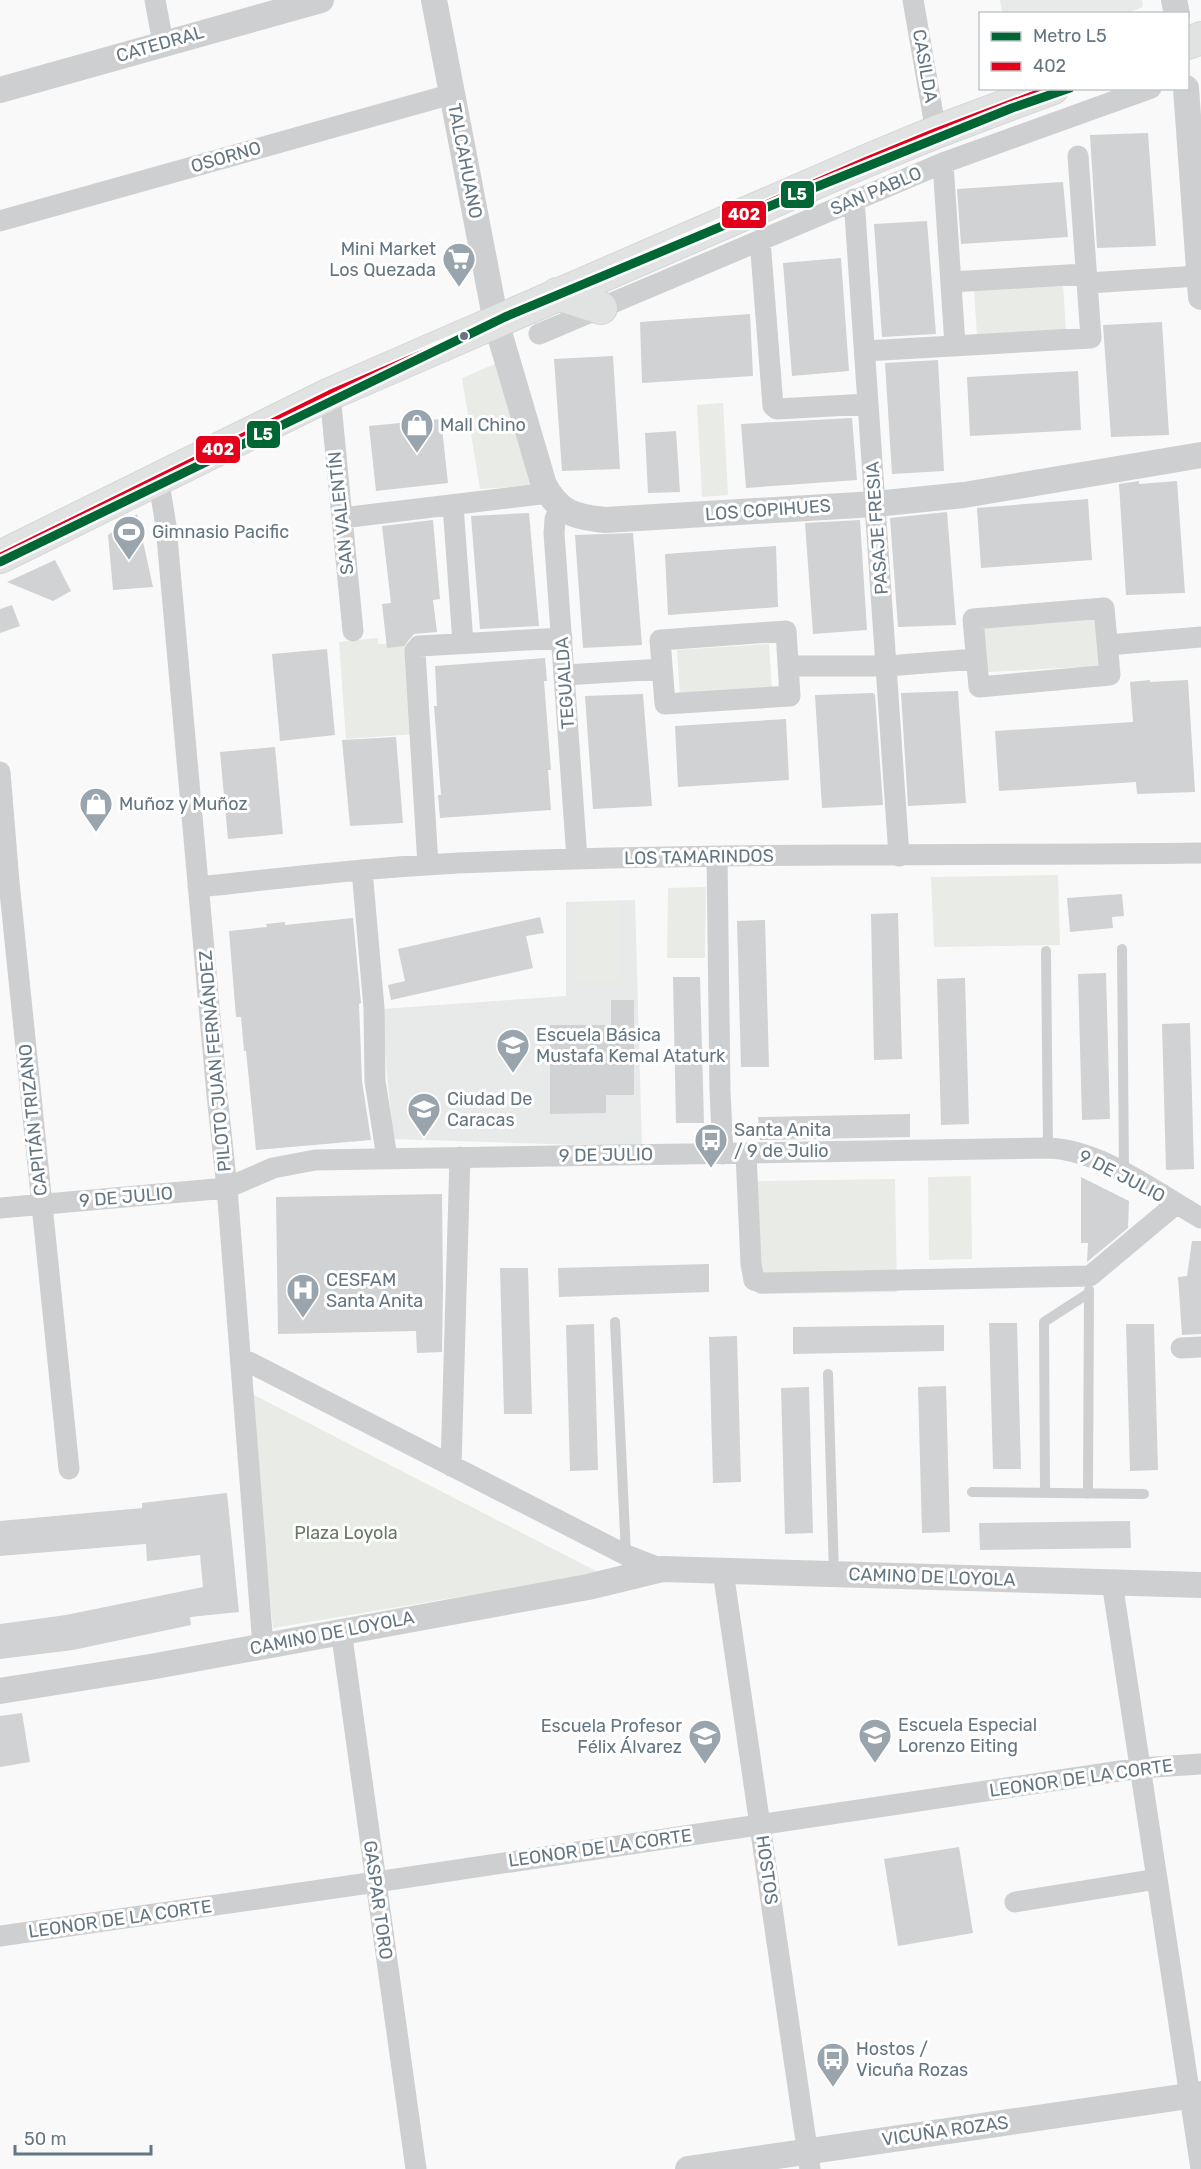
<svg xmlns="http://www.w3.org/2000/svg" width="1201" height="2169" viewBox="0 0 1201 2169" font-family="Rubik,sans-serif">
  <style>
    .built { fill: #e8e9e9 }
    .green { fill: #e8ebe6 }
    .building { fill: #d0d2d3 }
    .lines { fill: none; stroke-linecap: round; stroke-linejoin: round }
    .primary-casing { stroke: #d5d6d7; stroke-width: 34 }
    .service { stroke: #cecfd0; stroke-width: 10 }
    .minor { stroke: #cecfd0; stroke-width: 21 }
    .tertiary { stroke: #cecfd0; stroke-width: 26 }
    .primary { stroke: #e1e2e2; stroke-width: 32 }
    .bus-1-casing { stroke: #fff; stroke-width: 12 }
    .bus-1 { stroke: #e2001a; stroke-width: 8 }
    .metro-1-casing { stroke: #fff; stroke-width: 14 }
    .metro-1 { stroke: #063; stroke-width: 9 }
    .bus-dot { fill: #657683; stroke: #fff; stroke-width: 2 }
    .labels { text-anchor: middle; stroke-width: 6; stroke-linejoin: round; paint-order: stroke }
    .street-label { font-size: 18px; fill: #657683; stroke: #fff }
    .poi-label { font-size: 18px; fill: #657683; stroke: #fff; text-anchor: start }
    .park-label { font-size: 18px; fill: #687a64; stroke: #fff }
    .line-badge { stroke: #fff; stroke-width: 2 }
    .badge-label { font-size: 16px; text-anchor: middle; font-weight: bold; fill: #fff }
  </style>
  <rect width="100%" height="100%" fill="#f9f9f9"/>
  <!-- built -->
  <path class="built" d="M 1000,0 L 1142,0 L 1143,7 L 1124,14 L 1002,13 Z
    M 635,900 L 642,1147 L 393,1139 L 381,1009 L 566,996 L 566,902 Z"/>
  <!-- green -->
  <path class="green" d="M 1063,284 L 1066,330 L 977,336 L 974,290 Z
    M 495,364 L 534,486 L 480,489 L 462,378 Z
    M 723,403 L 728,495 L 702,497 L 697,405 Z
    M 1097,606 L 1099,666 L 989,672 L 985,666 L 981,620 Z
    M 378,638 L 378,644 L 409,643 L 415,734 L 346,739 L 339,642 Z
    M 769,644 L 772,690 L 680,696 L 677,650 Z
    M 1058,875 L 1060,945 L 934,947 L 931,877 Z
    M 706,887 L 705,958 L 667,958 L 668,888 Z
    M 575,902 L 618,902 L 618,982 L 575,982 Z
    M 971,1176 L 972,1259 L 929,1260 L 928,1177 Z
    M 895,1179 L 897,1292 L 757,1294 L 754,1181 Z
    M 248,1392 L 600,1573 L 273,1628 Z"/>
  <!-- building -->
  <path class="building" d="M 1148,133 L 1156,246 L 1097,248 L 1090,135 Z
    M 1063,182 L 1068,237 L 961,244 L 957,189 Z
    M 927,221 L 936,334 L 882,337 L 874,224 Z
    M 841,258 L 849,371 L 792,376 L 783,263 Z
    M 750,314 L 753,376 L 642,383 L 640,322 Z
    M 1162,322 L 1169,435 L 1111,437 L 1103,325 Z
    M 613,356 L 620,469 L 562,471 L 554,359 Z
    M 938,360 L 944,471 L 892,474 L 885,363 Z
    M 1078,371 L 1081,430 L 970,436 L 967,377 Z
    M 852,418 L 857,480 L 746,488 L 741,424 Z
    M 441,419 L 448,483 L 376,491 L 369,426 Z
    M 676,431 L 680,492 L 648,493 L 645,433 Z
    M 1139,481 L 1139,484 L 1177,481 L 1185,593 L 1126,595 L 1119,484 Z
    M 1088,499 L 1092,560 L 981,568 L 977,508 Z
    M 947,512 L 956,625 L 898,627 L 890,518 Z
    M 529,513 L 539,626 L 480,629 L 471,516 Z
    M 137,514 L 153,587 L 113,590 L 108,535 Z
    M 433,520 L 440,599 L 433,600 L 437,632 L 414,634 L 404,646 L 387,648 L 382,604 L 391,603 L 382,526 Z
    M 860,520 L 867,630 L 813,634 L 805,523 Z
    M 633,533 L 642,645 L 583,648 L 575,535 Z
    M 776,546 L 778,607 L 668,615 L 665,554 Z
    M 55,560 L 71,591 L 53,601 L 7,582 Z
    M 12,605 L 20,626 L 0,633 L 0,609 Z
    M 327,649 L 335,735 L 280,741 L 272,654 Z
    M 545,658 L 547,681 L 544,681 L 551,770 L 548,770 L 551,810 L 440,818 L 438,795 L 441,795 L 434,706 L 437,706 L 435,666 Z
    M 1150,680 L 1150,682 L 1188,680 L 1195,792 L 1137,794 L 1136,782 L 999,791 L 995,731 L 1133,722 L 1130,682 Z
    M 958,691 L 966,803 L 908,806 L 901,693 Z
    M 873,693 L 875,695 L 883,805 L 822,808 L 815,695 Z
    M 643,694 L 652,806 L 593,809 L 585,696 Z
    M 786,719 L 789,780 L 678,787 L 675,726 Z
    M 396,737 L 403,823 L 350,826 L 342,740 Z
    M 275,747 L 283,834 L 228,839 L 220,752 Z
    M 1122,894 L 1124,916 L 1112,917 L 1113,928 L 1070,932 L 1067,898 Z
    M 898,913 L 902,1059 L 874,1060 L 871,914 Z
    M 540,917 L 544,933 L 526,936 L 533,968 L 391,1000 L 388,985 L 405,981 L 398,949 Z
    M 353,918 L 361,1003 L 359,1004 L 362,1081 L 371,1140 L 256,1150 L 246,1051 L 244,1051 L 241,1017 L 236,1017 L 229,931 L 267,927 L 266,924 L 285,922 L 285,925 Z
    M 765,920 L 769,1067 L 741,1067 L 737,921 Z
    M 1106,973 L 1110,1119 L 1082,1120 L 1078,974 Z
    M 673,977 L 700,977 L 704,1123 L 676,1123 Z
    M 965,978 L 969,1124 L 941,1125 L 937,979 Z
    M 611,1000 L 634,1000 L 634,1095 L 606,1095 L 606,1113 L 550,1114 L 550,1025 L 611,1025 Z
    M 1190,1023 L 1194,1169 L 1166,1170 L 1162,1024 Z
    M 910,1114 L 910,1137 L 760,1140 L 758,1117 Z
    M 1081,1177 L 1129,1201 L 1128,1228 L 1087,1262 L 1088,1243 L 1081,1243 Z
    M 442,1194 L 443,1287 L 442,1352 L 417,1353 L 416,1331 L 278,1334 L 276,1197 Z
    M 1192,1241 L 1201,1241 L 1201,1334 L 1182,1335 L 1178,1277 L 1187,1276 Z
    M 709,1264 L 709,1292 L 559,1297 L 558,1268 Z
    M 500,1268 L 528,1268 L 532,1414 L 504,1414 Z
    M 989,1323 L 1017,1323 L 1021,1469 L 993,1469 Z
    M 594,1324 L 598,1470 L 570,1471 L 566,1325 Z
    M 1126,1324 L 1154,1324 L 1158,1470 L 1130,1471 Z
    M 944,1325 L 944,1351 L 793,1354 L 793,1327 Z
    M 737,1336 L 741,1482 L 713,1483 L 709,1337 Z
    M 946,1386 L 950,1532 L 922,1533 L 918,1387 Z
    M 809,1387 L 813,1533 L 785,1534 L 781,1388 Z
    M 227,1493 L 239,1612 L 190,1617 L 191,1625 L 73,1650 L 0,1659 L 0,1624 L 66,1615 L 203,1587 L 200,1555 L 147,1561 L 146,1544 L 0,1556 L 0,1521 L 142,1508 L 142,1503 Z
    M 1130,1521 L 1131,1548 L 980,1550 L 979,1523 Z
    M 22,1713 L 30,1762 L 0,1767 L 0,1716 Z
    M 959,1847 L 973,1933 L 898,1946 L 884,1859 Z"/>
  <g class="lines">
    <!-- primary casing -->
    <g class="primary-casing">
      <path id="primary" d="M 1188,43 L 1201,38
        M 557,294 L 601,308
        M 0,557 L 330,394 L 866,161 L 936,132 L 1053,88"/>
    </g>
    <!-- service -->
    <path class="service" d="M 1122,949 L 1124,1173
      M 1046,951 L 1048,1148
      M 615,1322 L 626,1555
      M 828,1374 L 834,1574
      M 972,1492 L 1144,1494
      M 1045,1493 L 1044,1322 L 1089,1293
      M 1088,1494 L 1089,1290"/>
    <!-- minor -->
    <path class="minor" d="M 155,0 L 163,43
      M 913,0 L 936,132
      M 943,163 L 955,345
      M 854,199 L 899,856
      M 0,221 L 452,94
      M 760,240 L 773,406 L 777,409 L 868,404
      M 951,282 L 1085,274
      M 1088,283 L 1199,276
      M 539,334 L 943,163 L 1151,88
      M 865,351 L 1091,338 L 1078,156
      M 330,394 L 353,631
      M 158,477 L 166,526 L 217,1095 L 227,1188 L 263,1646
      M 453,505 L 463,643
      M 560,507 L 555,519 L 554,533 L 577,859
      M 342,518 L 549,493
      M 1104,608 L 1110,675 L 979,687 L 973,619 Z
      M 786,631 L 790,696 L 665,704 L 660,640 Z
      M 1108,645 L 1201,637
      M 788,666 L 887,666 L 976,659
      M 565,675 L 662,669
      M 0,772 L 9,882 L 69,1469
      M 717,857 L 720,1091 L 723,1154
      M 428,865 L 415,651 L 419,646 L 562,638
      M 362,870 L 374,1008 L 375,1081 L 387,1158
      M 198,887 C 294,877 389,865 485,862 C 723,852 962,856 1201,853
      M 746,1154 L 751,1264 L 754,1280 L 762,1283 L 1090,1276 L 1176,1204
      M 0,1208 L 227,1188 L 273,1168 L 315,1160 L 1048,1148 C 1102,1150 1155,1192 1201,1218
      M 1181,1348 L 1201,1347
      M 241,1358 L 626,1555 L 662,1569
      M 451,1466 L 460,1157
      M 723,1571 L 810,2169
      M 1112,1582 L 1201,2169
      M 341,1630 L 416,2169
      M 1015,1902 L 1157,1879
      M 0,1936 L 376,1882 L 1140,1768 L 1201,1764"/>
    <!-- tertiary -->
    <path class="tertiary" d="M 434,0 L 496,322 L 544,485 C 559,513 575,517 605,520 L 875,504 L 964,495 L 1201,455
      M 1174,0 L 1177,14
      M 1186,88 L 1201,297
      M 0,90 L 321,0
      M 0,1691 L 150,1667 L 588,1587 L 662,1569 L 1201,1585
      M 688,2169 L 1201,2094"/>
    <!-- primary -->
    <use href="#primary" class="primary"/>
    <!-- bus-1 casing -->
    <g class="bus-1-casing">
      <path id="bus-1" d="M 0,557 L 330,394 L 866,161 L 936,132 L 1052,88"/>
    </g>
    <!-- bus-1 -->
    <use href="#bus-1" class="bus-1"/>
    <!-- metro-1 casing -->
    <g class="metro-1-casing">
      <path id="metro-1" d="M 0,562 L 505,317 L 811,189 L 1012,108 L 1070,88"/>
    </g>
    <!-- metro-1 -->
    <use href="#metro-1" class="metro-1"/>
  </g>
  <!-- icons -->
  <defs>
    <g id="supermarket-pin" transform="scale(1.725)"><path d="M0 17L-7.5 6A9.5 9.5 0 1 1 7.5 6Z" fill="#99a4ac" stroke="#fff"/><path d="M-6-5.5h2.5l.6 2H6L4.5 2H-2.5L-4.4-4H-6ZM-1.5 3.2a1.3 1.3 0 1 0 .1 0ZM3 3.2a1.3 1.3 0 1 0 .1 0Z" fill="#fff"/></g>
    <g id="shop-pin" transform="scale(1.725)"><path d="M0 17L-7.5 6A9.5 9.5 0 1 1 7.5 6Z" fill="#99a4ac" stroke="#fff"/><path d="M-5-2.5h2.3a2.7 3.5 0 0 1 5.4 0H5L5.5 6h-11ZM-1.5-2.5h3a1.5 2.3 0 0 0-3 0Z" fill="#fff"/></g>
    <g id="stadium-pin" transform="scale(1.725)"><path d="M0 17L-7.5 6A9.5 9.5 0 1 1 7.5 6Z" fill="#99a4ac" stroke="#fff"/><path d="M0-5a6.5 5 0 1 0 0 10a6.5 5 0 1 0 0-10ZM-3.5-1.8h7v3.6h-7Z" fill="#fff"/></g>
    <g id="school-pin" transform="scale(1.725)"><path d="M0 17L-7.5 6A9.5 9.5 0 1 1 7.5 6Z" fill="#99a4ac" stroke="#fff"/><path d="M0-5L7-2L0 1L-7-2ZM-4 1L0 2.5L4 1V4Q0 6-4 4Z" fill="#fff"/></g>
    <g id="bus-pin" transform="scale(1.725)"><path d="M0 17L-7.5 6A9.5 9.5 0 1 1 7.5 6Z" fill="#99a4ac" stroke="#fff"/><path d="M-5-6H5V4H4V6H2V4H-2V6H-4V4H-5ZM-3.5-4V0h7V-4ZM-3.5 1.2v1.5H-2V1.2ZM2 1.2v1.5H3.5V1.2Z" fill="#fff"/></g>
    <g id="hospital-pin" transform="scale(1.725)"><path d="M0 17L-7.5 6A9.5 9.5 0 1 1 7.5 6Z" fill="#99a4ac" stroke="#fff"/><path d="M-5-5h3v3.5h4V-5h3V5h-3V1.5h-4V5h-3Z" fill="#fff"/></g>
  </defs>
  <g fill-rule="evenodd">
    <use href="#supermarket-pin" x="459" y="259"/>
    <use href="#shop-pin" x="417" y="425"/>
    <use href="#stadium-pin" x="129" y="532"/>
    <use href="#shop-pin" x="96" y="804"/>
    <use href="#school-pin" x="513" y="1045"/>
    <use href="#school-pin" x="424" y="1109"/>
    <use href="#bus-pin" x="711" y="1140"/>
    <use href="#hospital-pin" x="303" y="1290"/>
    <use href="#school-pin" x="875" y="1735"/>
    <use href="#school-pin" x="705" y="1736"/>
    <use href="#bus-pin" x="833" y="2059"/>
  </g>
  <!-- markers -->
  <circle class="bus-dot" cx="464" cy="336" r="5"/>
  <g class="labels">
    <!-- street labels -->
    <g class="street-label">
      <text transform="translate(160 44) rotate(-16)" y="6">CATEDRAL</text>
      <text transform="translate(925 66) rotate(80)" y="6">CASILDA</text>
      <text transform="translate(226 157) rotate(-16)" y="6">OSORNO</text>
      <text transform="translate(465 161) rotate(79)" y="6">TALCAHUANO</text>
      <text transform="translate(876 191) rotate(-23)" y="6">SAN PABLO</text>
      <text transform="translate(768 510) rotate(-4)" y="6">LOS COPIHUES</text>
      <text transform="translate(341 513) rotate(-96)" y="6">SAN VALENTÍN</text>
      <text transform="translate(877 528) rotate(-94)" y="6">PASAJE FRESIA</text>
      <text transform="translate(565 683) rotate(-94)" y="6">TEGUALDA</text>
      <text transform="translate(699 857) rotate(-1)" y="6">LOS TAMARINDOS</text>
      <text transform="translate(215 1061) rotate(-95)" y="6">PILOTO JUAN FERNÁNDEZ</text>
      <text transform="translate(33 1120) rotate(-96)" y="6">CAPITÁN TRIZANO</text>
      <text transform="translate(606 1155) rotate(-1)" y="6">9 DE JULIO</text>
      <text transform="translate(1122 1176) rotate(27)" y="6">9 DE JULIO</text>
      <text transform="translate(126 1197) rotate(-5)" y="6">9 DE JULIO</text>
      <text transform="translate(932 1577) rotate(2)" y="6">CAMINO DE LOYOLA</text>
      <text transform="translate(332 1633) rotate(-11)" y="6">CAMINO DE LOYOLA</text>
      <text transform="translate(1081 1778) rotate(-8)" y="6">LEONOR DE LA CORTE</text>
      <text transform="translate(600 1848) rotate(-8)" y="6">LEONOR DE LA CORTE</text>
      <text transform="translate(767 1870) rotate(82)" y="6">HOSTOS</text>
      <text transform="translate(378 1900) rotate(82)" y="6">GASPAR TORO</text>
      <text transform="translate(120 1919) rotate(-8)" y="6">LEONOR DE LA CORTE</text>
      <text transform="translate(945 2131) rotate(-8)" y="6">VICUÑA ROZAS</text>
    </g>
    <!-- poi labels -->
    <g class="poi-label">
      <text x="436" y="255" text-anchor="end">Mini Market<tspan x="436" dy="21">Los Quezada</tspan></text>
      <text x="440" y="431">Mall Chino</text>
      <text x="152" y="538">Gimnasio Pacific</text>
      <text x="119" y="810">Muñoz y Muñoz</text>
      <text x="536" y="1041">Escuela Básica<tspan x="536" dy="21">Mustafa Kemal Ataturk</tspan></text>
      <text x="447" y="1105">Ciudad De<tspan x="447" dy="21">Caracas</tspan></text>
      <text x="734" y="1136">Santa Anita<tspan x="734" dy="21">/ 9 de Julio</tspan></text>
      <text x="326" y="1286">CESFAM<tspan x="326" dy="21">Santa Anita</tspan></text>
      <text x="898" y="1731">Escuela Especial<tspan x="898" dy="21">Lorenzo Eiting</tspan></text>
      <text x="682" y="1732" text-anchor="end">Escuela Profesor<tspan x="682" dy="21">Félix Álvarez</tspan></text>
      <text x="856" y="2055">Hostos /<tspan x="856" dy="21">Vicuña Rozas</tspan></text>
    </g>
    <!-- park labels -->
    <g class="park-label">
      <text x="346" y="1539">Plaza Loyola</text>
    </g>
  </g>
  <g class="line-badge">
    <rect x="780" y="180" width="35" height="29" rx="6" fill="#063"/>
    <rect x="721" y="200" width="46" height="29" rx="6" fill="#e2001a"/>
    <rect x="246" y="420" width="35" height="29" rx="6" fill="#063"/>
    <rect x="195" y="435" width="46" height="29" rx="6" fill="#e2001a"/>
  </g>
  <g class="badge-label">
    <text x="797" y="200">L5</text>
    <text x="744" y="220">402</text>
    <text x="263" y="440">L5</text>
    <text x="218" y="455">402</text>
  </g>
  <!-- legend -->
  <rect x="979" y="12" width="210" height="78" fill="#ffffff" stroke="#c1c8cd" stroke-width="1.5"/>
  <rect x="991" y="32" width="30" height="9" fill="#006633" stroke="#c1c8cd" stroke-width="1.5"/>
  <text x="1033" y="42" font-size="18" fill="#657683">Metro L5</text>
  <rect x="991" y="62" width="30" height="9" fill="#e2001a" stroke="#c1c8cd" stroke-width="1.5"/>
  <text x="1033" y="72" font-size="18" fill="#657683">402</text>
  <!-- scale -->
  <path d="M15 2145v9h136v-9" fill="none" stroke="#657683" stroke-width="3"/>
  <text x="24" y="2145" font-size="18" fill="#657683" stroke="#ffffff" stroke-width="4.5" paint-order="stroke">50 m</text>
</svg>
